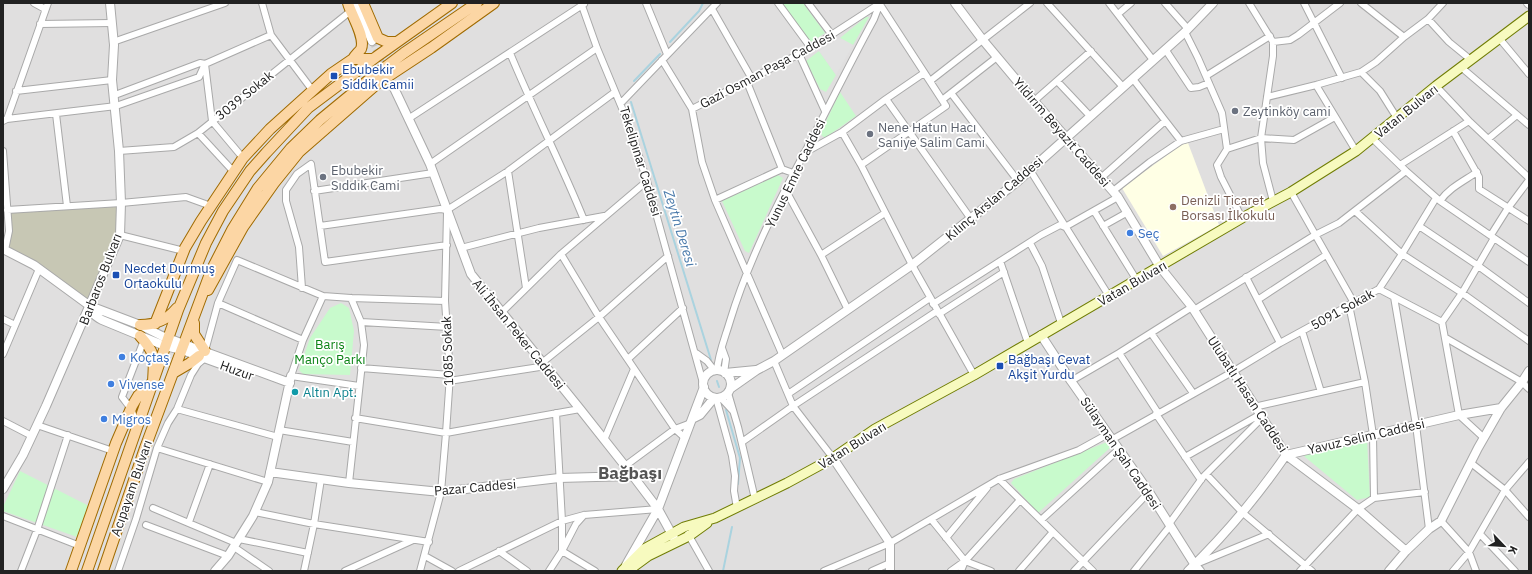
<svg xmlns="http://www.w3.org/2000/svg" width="1532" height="574" viewBox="0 0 1532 574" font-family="'IBM Plex Sans',sans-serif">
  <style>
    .residential { fill: #e0dfdf }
    .education { fill: #ffffe5 }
    .construction { fill: #c7c7b4 }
    .park { fill: #c8facc }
    .parking { fill: #e2e2e2 }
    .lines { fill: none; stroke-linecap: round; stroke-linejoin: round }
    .stream { stroke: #aad3df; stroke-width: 2 }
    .minor-tunnel { stroke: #c8c6c1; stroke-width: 6; stroke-dasharray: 6 3; stroke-linecap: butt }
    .minor-casing { stroke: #a9a9a9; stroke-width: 8 }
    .tertiary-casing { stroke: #a9a9a9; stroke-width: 10 }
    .secondary-casing { stroke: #707d05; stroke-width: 11 }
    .primary-casing { stroke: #a06b00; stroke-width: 12 }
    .minor { stroke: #fff; stroke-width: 6 }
    .tertiary { stroke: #fff; stroke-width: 8 }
    .secondary { stroke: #f7fabf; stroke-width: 9 }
    .primary { stroke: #fcd6a4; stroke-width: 10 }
    .transit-dot { fill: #1a4fb4; stroke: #fff; stroke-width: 1.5 }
    .worship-dot { fill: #6b7280; stroke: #fff; stroke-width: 1.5 }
    .education-dot { fill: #8d6e63; stroke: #fff; stroke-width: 1.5 }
    .shop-dot { fill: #3f7fe0; stroke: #fff; stroke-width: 1.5 }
    .culture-dot { fill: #0f9aa8; stroke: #fff; stroke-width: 1.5 }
    .labels { text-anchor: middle; stroke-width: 3.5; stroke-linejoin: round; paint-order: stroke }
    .transit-label { font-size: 13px; fill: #164399; stroke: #fff; text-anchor: start }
    .street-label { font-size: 13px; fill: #222; stroke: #fff }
    .worship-label { font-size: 13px; fill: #5b616d; stroke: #fff; text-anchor: start }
    .education-label { font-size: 13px; fill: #785e54; stroke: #fff; text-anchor: start }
    .shop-label { font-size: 13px; fill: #366cbe; stroke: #fff; text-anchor: start }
    .park-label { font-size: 13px; fill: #0c8416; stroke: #fff }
    .culture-label { font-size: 13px; fill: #0d838f; stroke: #fff; text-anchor: start }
    .water-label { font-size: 14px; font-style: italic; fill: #4a7aab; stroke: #fff }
    .district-label { font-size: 17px; font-weight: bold; fill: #555; stroke: #fff }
  </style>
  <rect width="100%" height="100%" fill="#f2efe9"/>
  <!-- residential -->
  <path class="residential" d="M 3,3 L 1529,3 L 1529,571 L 3,571 Z"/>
  <!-- education -->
  <path class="education" d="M 1188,143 L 1219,225 L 1163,256 L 1122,188 L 1181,145 Z"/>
  <!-- construction -->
  <path class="construction" d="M 121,203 L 120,235 L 90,306 L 5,250 L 7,210 Z"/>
  <!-- park -->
  <path class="park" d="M 782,3 L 803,3 L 825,33 L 810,43 Z
    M 866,17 L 869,17 L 853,45 L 840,38 Z
    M 819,51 L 836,75 L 826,92 L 820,89 L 806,61 Z
    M 840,92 L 856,116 L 825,138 L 820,134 Z
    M 778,175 L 783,178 L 749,253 L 745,251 L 722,201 Z
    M 341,303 L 349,308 L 354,331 L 350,375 L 303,374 L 299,370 L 310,338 L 330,308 Z
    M 1367,440 L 1370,497 L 1357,500 L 1305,457 L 1302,453 Z
    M 1107,442 L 1112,446 L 1038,513 L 1011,483 L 1014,479 Z
    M 20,471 L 91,507 L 80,538 L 3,511 L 3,507 Z"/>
  <!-- parking -->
  <path class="parking" d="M 840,38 L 853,45 L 836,75 L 819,51 Z"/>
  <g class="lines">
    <!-- stream -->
    <path class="stream" d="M 670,42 L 699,11 L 703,3
      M 634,81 L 660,54
      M 631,102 L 711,360
      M 717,381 L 719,387
      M 726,410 L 740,458 L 738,484
      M 723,571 L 732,527"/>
    <!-- minor-tunnel -->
    <path class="minor-tunnel" d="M 372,41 L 394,88"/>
    <!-- minor casing -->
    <g class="minor-casing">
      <path id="minor" d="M 34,3 L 45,9
        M 262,3 L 271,35 L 313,91
        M 581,3 L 597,48 L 629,125 L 647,181 L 703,383
        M 646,3 L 667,54
        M 778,3 L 811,48
        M 808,3 L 832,35
        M 1047,3 L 1123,87
        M 1109,3 L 1153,60
        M 1165,3 L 1188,29
        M 1249,3 L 1273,42 L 1273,56 L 1261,138 L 1263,163 L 1273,201
        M 1304,3 L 1342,78
        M 1361,3 L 1404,37
        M 712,9 L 752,79
        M 1118,14 L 1131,3
        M 1428,19 L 1449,42 L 1471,60
        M 40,24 L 112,23
        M 1185,32 L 1198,58 L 1222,113 L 1227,149
        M 1499,38 L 1529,74
        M 113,42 L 225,3
        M 1273,42 L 1290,40 L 1298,35 L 1340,3
        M 1165,49 L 1191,88 L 1199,87 L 1209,83
        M 510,53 C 533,109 561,163 584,220
        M 799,54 L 825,111
        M 662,60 L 692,109 L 702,162 L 715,200 L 782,354
        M 205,64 L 212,121 L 243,158
        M 1462,68 L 1529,125
        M 1361,72 L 1380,91 L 1397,118
        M 1206,76 L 1270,36
        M 1133,79 L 1181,141
        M 930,81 L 1030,3
        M 1057,81 L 1090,116
        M 747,82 L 782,169 L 793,173
        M 1316,85 L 1356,151
        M 1436,86 L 1470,122 L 1529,178
        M 16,91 L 112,80
        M 951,93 L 1018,181
        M 115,95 L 200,63 L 205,64 L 271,35
        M 1267,97 L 1316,85 L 1361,72 L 1376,62 L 1404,37 L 1428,19 L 1443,3
        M 886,99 L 971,219
        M 942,100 L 997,57
        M 1034,101 L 1091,51
        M 621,103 L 717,3
        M 692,109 L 811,48 L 879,4
        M 56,114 L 67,206
        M 7,119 L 48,3
        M 408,119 L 584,4
        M 3,121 L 7,119 L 116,106 L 199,77 L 205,64
        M 1453,131 L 1479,177 L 1479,189 L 1529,221
        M 842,132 L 861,165 L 912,265 L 974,375
        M 198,133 L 233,171
        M 1373,139 L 1406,171 L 1440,201 L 1529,262
        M 1488,139 L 1517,115
        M 1227,149 L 1261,138 L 1294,140 L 1335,117
        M 1227,149 L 1217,165 L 1221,177 L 1242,218
        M 3,151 L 9,231 L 5,250
        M 119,151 L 174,147 L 198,133 L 352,10
        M 804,153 L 842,132 L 886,99 L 924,73
        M 430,164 L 597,48
        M 861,165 L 946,106 L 879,3
        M 1400,165 L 1469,121
        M 1030,170 L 1109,296
        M 508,171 L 526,288
        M 1102,177 L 1165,121
        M 785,189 L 821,255 L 848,310
        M 314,191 L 433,173
        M 1113,191 L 1150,162 L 1181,141 L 1224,129
        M 1291,192 L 1354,303
        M 715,200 L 782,169
        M 1440,201 C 1449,188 1464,181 1477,172
        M 7,210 L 121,203 L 186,197 L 211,206
        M 447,210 L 508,171 L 615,92
        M 1094,211 L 1136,279
        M 1355,211 L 1402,254 L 1462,293 L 1529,341
        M 320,226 L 440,209 L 447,210
        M 1103,226 L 1128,212
        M 1419,226 L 1477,265 L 1529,303
        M 120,235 L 184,251
        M 1491,235 L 1508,208 L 1529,180
        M 1030,243 L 1042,266 L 1061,323
        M 461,248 L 539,228 L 604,216
        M 561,254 L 599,317 L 675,429 L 685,438
        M 821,255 L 885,213
        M 1000,261 L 1028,343
        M 1246,277 L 1280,343
        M 302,288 L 299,247 L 286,201 L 286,190 L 297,174 L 311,164 L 325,262 L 447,245
        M 1379,289 L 1442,322
        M 323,296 L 303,340 L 291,376 L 359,386
        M 1394,297 L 1416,425 L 1429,529
        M 1259,299 L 1326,255
        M 218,303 L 303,340
        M 933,304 L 1041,235 L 1060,225 L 1065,227 L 1118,197
        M 1349,305 L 1365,382 L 1373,435 L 1374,498
        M 1194,310 L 1315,235 L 1339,223 L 1406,171
        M 502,312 L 561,254 L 647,181
        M 939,314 L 1004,272
        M 3,319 L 15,325
        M 361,322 L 448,327
        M 1442,322 L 1459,415 L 1484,438
        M 1442,322 L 1462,293 L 1494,238
        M 1302,331 L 1321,392
        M 1151,333 L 1193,393
        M 1446,338 L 1522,382 L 1529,389
        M 722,348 L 726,359 L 724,373
        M 205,351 L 218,303 L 237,260 L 323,296 L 351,298 L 445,301
        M 696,353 L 707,361 L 715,371
        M 1119,353 L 1158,413
        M 3,354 L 39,269
        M 628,359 L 683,308
        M 774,361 L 793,406 L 833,458
        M 543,362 L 599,317 L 668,256
        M 361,368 L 450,375
        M 717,371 C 718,354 725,338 730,321 C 748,262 776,206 805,152 C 828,108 850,63 874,19 L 880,3
        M 449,381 L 546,366
        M 1071,381 L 1119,353 L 1192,307
        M 728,393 L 738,427 L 755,499
        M 788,394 L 930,298
        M 716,398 L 732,456 L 735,476 L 734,491 L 737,508
        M 721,398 L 733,411
        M 1254,407 L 1365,382
        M 177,409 L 278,437
        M 556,413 L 562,521 L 562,551
        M 1156,414 L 1201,480
        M 355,418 L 446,433 L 580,409
        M 3,421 L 32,436
        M 37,425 L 113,451
        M 134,426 C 135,412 131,409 122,397 L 144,340
        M 279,430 L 353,442
        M 1113,439 L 1234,371 L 1280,343 L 1379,289 L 1402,254 L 1436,198
        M 604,440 L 634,369
        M 742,442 L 793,406 L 937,311
        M 157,448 L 268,482
        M 1185,457 L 1259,415
        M 1471,463 L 1505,490 L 1529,517
        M 625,466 L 675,429 L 691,423
        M 1206,474 L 1243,513 L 1312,571
        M 999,479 L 1093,571
        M 349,483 L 364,345 L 361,322 L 351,298
        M 153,508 L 236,543
        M 255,512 L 314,524 L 429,542
        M 3,516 L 80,546
        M 931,519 L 965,561 L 991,571
        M 1041,520 L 1119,449
        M 1441,521 L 1469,552 L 1476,571
        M 189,522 L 210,464
        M 1169,524 L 1203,477 L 1262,418
        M 146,525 L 228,556
        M 688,534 L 709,571
        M 1480,534 L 1515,571
        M 946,538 L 987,488
        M 239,539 L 308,553
        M 234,547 L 269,571
        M 499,551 L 527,571
        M 562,551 L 595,571
        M 425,556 L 452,571
        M 1196,564 L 1269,534
        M 21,571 L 37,530 L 68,435
        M 118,571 L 136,519 L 157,448 L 168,423 L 177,409 L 191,375 L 198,364 L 205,358
        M 304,571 L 314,524 L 321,479
        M 345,571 L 413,540
        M 420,571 L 441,492 L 446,433 L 450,375 L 445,301 L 447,213
        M 459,571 L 562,521 L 584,515 L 658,509
        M 549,571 L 562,551 L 576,524 L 584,515
        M 824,571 L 890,543 L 999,479 L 1079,450 L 1108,434
        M 872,571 L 890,563
        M 951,571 L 965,561
        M 961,571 L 965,561 L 1020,500
        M 1019,571 L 1053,532
        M 1074,571 L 1149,492
        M 1134,571 L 1170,526
        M 1300,571 L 1358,509 L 1374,498 L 1425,492
        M 1453,571 L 1469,552 L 1505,490 L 1529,462"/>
    </g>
    <!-- tertiary casing -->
    <g class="tertiary-casing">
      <path id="tertiary" d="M 355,3 L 372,41
        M 955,3 L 982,39 L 1034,101 L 1118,197 L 1160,267 L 1192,307 L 1286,455 L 1358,509 L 1406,551
        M 1528,3 L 1529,4
        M 394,88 L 430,164 L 471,274 L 580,409 L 633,476 L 658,509 L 675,540
        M 3,249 L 34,265 L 90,306 L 140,325 L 162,336 L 290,383
        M 90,306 C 92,314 95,316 102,320 L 165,346 L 182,350 L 248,374
        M 1041,335 L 1071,381 L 1149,492 L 1195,565 L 1200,571
        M703 384a14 14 0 1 1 28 0a14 14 0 1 1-28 0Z
        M 725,373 L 756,370
        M 730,389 L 757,370 L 774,361 L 912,265 L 1018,181 L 1185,32 L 1213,3
        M 692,419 L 700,415 L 714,398
        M 833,458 L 890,543 L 890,571
        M 270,472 L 349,483 L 441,492 L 559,478 L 633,476
        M 3,489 L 23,455 L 46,406 L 120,235 L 121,203 L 119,151 L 112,80 L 114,45 L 110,3
        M 626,565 L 658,509 L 704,387
        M 215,571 L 228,556 L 253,516 L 268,482 L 291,376
        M 1188,571 C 1225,535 1257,497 1286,455 L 1459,415 L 1501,408
        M 1389,571 L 1406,551 L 1429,529 L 1441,521 L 1478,448 L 1501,408 L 1522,382 L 1529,371"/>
    </g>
    <!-- secondary casing -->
    <g class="secondary-casing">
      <path id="secondary" d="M 633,567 L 648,556 L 689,536 L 707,523
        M 622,571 L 644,549 L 684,527 L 715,518 L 787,483 L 833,458 L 875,429 L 974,375 L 1242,218 L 1291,192 L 1356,151 L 1436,86 L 1529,16"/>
    </g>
    <!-- primary casing -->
    <g class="primary-casing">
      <path id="primary" d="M 348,3 C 351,15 366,37 361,49 C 359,52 355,55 353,59
        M 363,3 L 378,38 L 387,42 L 397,42
        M 208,290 L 243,227 L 274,183 L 299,152 L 378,83 L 431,48 L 494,3
        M 194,323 L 194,334 L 205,351
        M 155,324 L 185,248 L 201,221 L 243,158 L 270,129 L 331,74 L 353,59 L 373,59
        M 140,325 C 156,325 167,320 177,308
        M 173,373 L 190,363 L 199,356
        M 71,571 L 116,443 L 132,406 L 138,396 L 153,382 C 154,358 157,355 140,336
        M 87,571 L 178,310 L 206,243 L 223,211 L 250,171 L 266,153 L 308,108 L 376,57 L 452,3
        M 103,571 L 145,448 L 211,271 L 232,230 L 258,188 L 291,148 L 320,120 L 371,78 L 404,53 L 477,3"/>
    </g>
    <!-- minor -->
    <use href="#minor" class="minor"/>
    <!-- tertiary -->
    <use href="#tertiary" class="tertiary"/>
    <!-- secondary -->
    <use href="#secondary" class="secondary"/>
    <!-- primary -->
    <use href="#primary" class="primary"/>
  </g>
  <!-- markers -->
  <g class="transit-dot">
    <rect x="330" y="72" width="8" height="8" rx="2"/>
    <rect x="112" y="271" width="8" height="8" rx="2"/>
    <rect x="996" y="362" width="8" height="8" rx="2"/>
  </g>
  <g class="worship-dot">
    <circle cx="1235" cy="111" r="4"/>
    <circle cx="870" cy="134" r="4"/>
    <circle cx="323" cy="177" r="4"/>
  </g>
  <circle class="education-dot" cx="1173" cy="207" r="4"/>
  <g class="shop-dot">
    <circle cx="1130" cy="233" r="4"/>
    <circle cx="122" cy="357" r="4"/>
    <circle cx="111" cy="384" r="4"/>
    <circle cx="104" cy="419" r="4"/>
  </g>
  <circle class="culture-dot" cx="295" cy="392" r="4"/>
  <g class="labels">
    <!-- transit labels -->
    <g class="transit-label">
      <text x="342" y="74">Ebubekir<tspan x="342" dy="15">Siddik Camii</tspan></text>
      <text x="124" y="273">Necdet Durmuş<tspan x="124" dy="15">Ortaokulu</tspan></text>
      <text x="1008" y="364">Bağbaşı Cevat<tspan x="1008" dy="15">Akşit Yurdu</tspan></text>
    </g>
    <!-- street labels -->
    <g class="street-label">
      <text transform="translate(767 69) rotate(-28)" y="5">Gazi Osman Paşa Caddesi</text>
      <text transform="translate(244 95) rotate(-39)" y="5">3039 Sokak</text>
      <text transform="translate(1406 111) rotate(-39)" y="5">Vatan Bulvarı</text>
      <text transform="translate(1062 132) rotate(49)" y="5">Yıldırım Beyazıt Caddesi</text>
      <text transform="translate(641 161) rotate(73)" y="5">Tekelipınar Caddesi</text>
      <text transform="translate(795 173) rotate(-64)" y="5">Yunus Emre Caddesi</text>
      <text transform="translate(994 198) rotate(-40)" y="5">Kılınç Arslan Caddesi</text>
      <text transform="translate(100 279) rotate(-69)" y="5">Barbaros Bulvarı</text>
      <text transform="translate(1132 283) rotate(-30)" y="5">Vatan Bulvarı</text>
      <text transform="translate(1342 309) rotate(-29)" y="5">5091 Sokak</text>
      <text transform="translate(519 334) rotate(51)" y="5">Ali İhsan Peker Caddesi</text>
      <text transform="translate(447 351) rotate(-92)" y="5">1085 Sokak</text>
      <text transform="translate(237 370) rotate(20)" y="5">Huzur</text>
      <text transform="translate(1248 394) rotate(57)" y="5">Ulubatlı Hasan Caddesi</text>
      <text transform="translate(1366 436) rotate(-13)" y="5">Yavuz Selim Caddesi</text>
      <text transform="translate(852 445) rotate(-32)" y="5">Vatan Bulvarı</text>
      <text transform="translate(1121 453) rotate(56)" y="5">Sülayman Şah Caddesi</text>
      <text transform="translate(475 487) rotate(-5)" y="5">Pazar Caddesi</text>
      <text transform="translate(131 488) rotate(-71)" y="5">Acıpayam Bulvarı</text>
    </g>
    <!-- worship labels -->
    <g class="worship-label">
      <text x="1243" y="116">Zeytinköy cami</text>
      <text x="878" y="132">Nene Hatun Hacı<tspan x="878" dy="15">Saniye Salim Cami</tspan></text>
      <text x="331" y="175">Ebubekir<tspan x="331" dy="15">Sıddık Cami</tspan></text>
    </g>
    <!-- education labels -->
    <g class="education-label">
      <text x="1181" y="205">Denizli Ticaret<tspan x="1181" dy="15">Borsası İlkokulu</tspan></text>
    </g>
    <!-- shop labels -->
    <g class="shop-label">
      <text x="1138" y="238">Seç</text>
      <text x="130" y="362">Koçtaş</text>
      <text x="119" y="389">Vivense</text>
      <text x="112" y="424">Migros</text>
    </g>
    <!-- park labels -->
    <g class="park-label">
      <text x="330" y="349">Barış<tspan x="330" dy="15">Manço Parkı</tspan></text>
    </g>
    <!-- culture labels -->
    <g class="culture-label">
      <text x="303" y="397">Altın Apt.</text>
    </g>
    <!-- water labels -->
    <g class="water-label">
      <text transform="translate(680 228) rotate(73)" y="5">Zeytin Deresi</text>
    </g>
    <!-- district labels -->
    <g class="district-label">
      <text x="630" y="479">Bağbaşı</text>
    </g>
  </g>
  <!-- border -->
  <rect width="1532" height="574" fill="none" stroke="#222222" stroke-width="8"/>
  <!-- north arrow -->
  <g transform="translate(1504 546) rotate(115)" stroke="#ffffff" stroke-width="3" paint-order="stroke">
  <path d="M0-3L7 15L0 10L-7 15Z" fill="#222222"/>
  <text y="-6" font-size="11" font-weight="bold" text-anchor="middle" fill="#222222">K</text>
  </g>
</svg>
